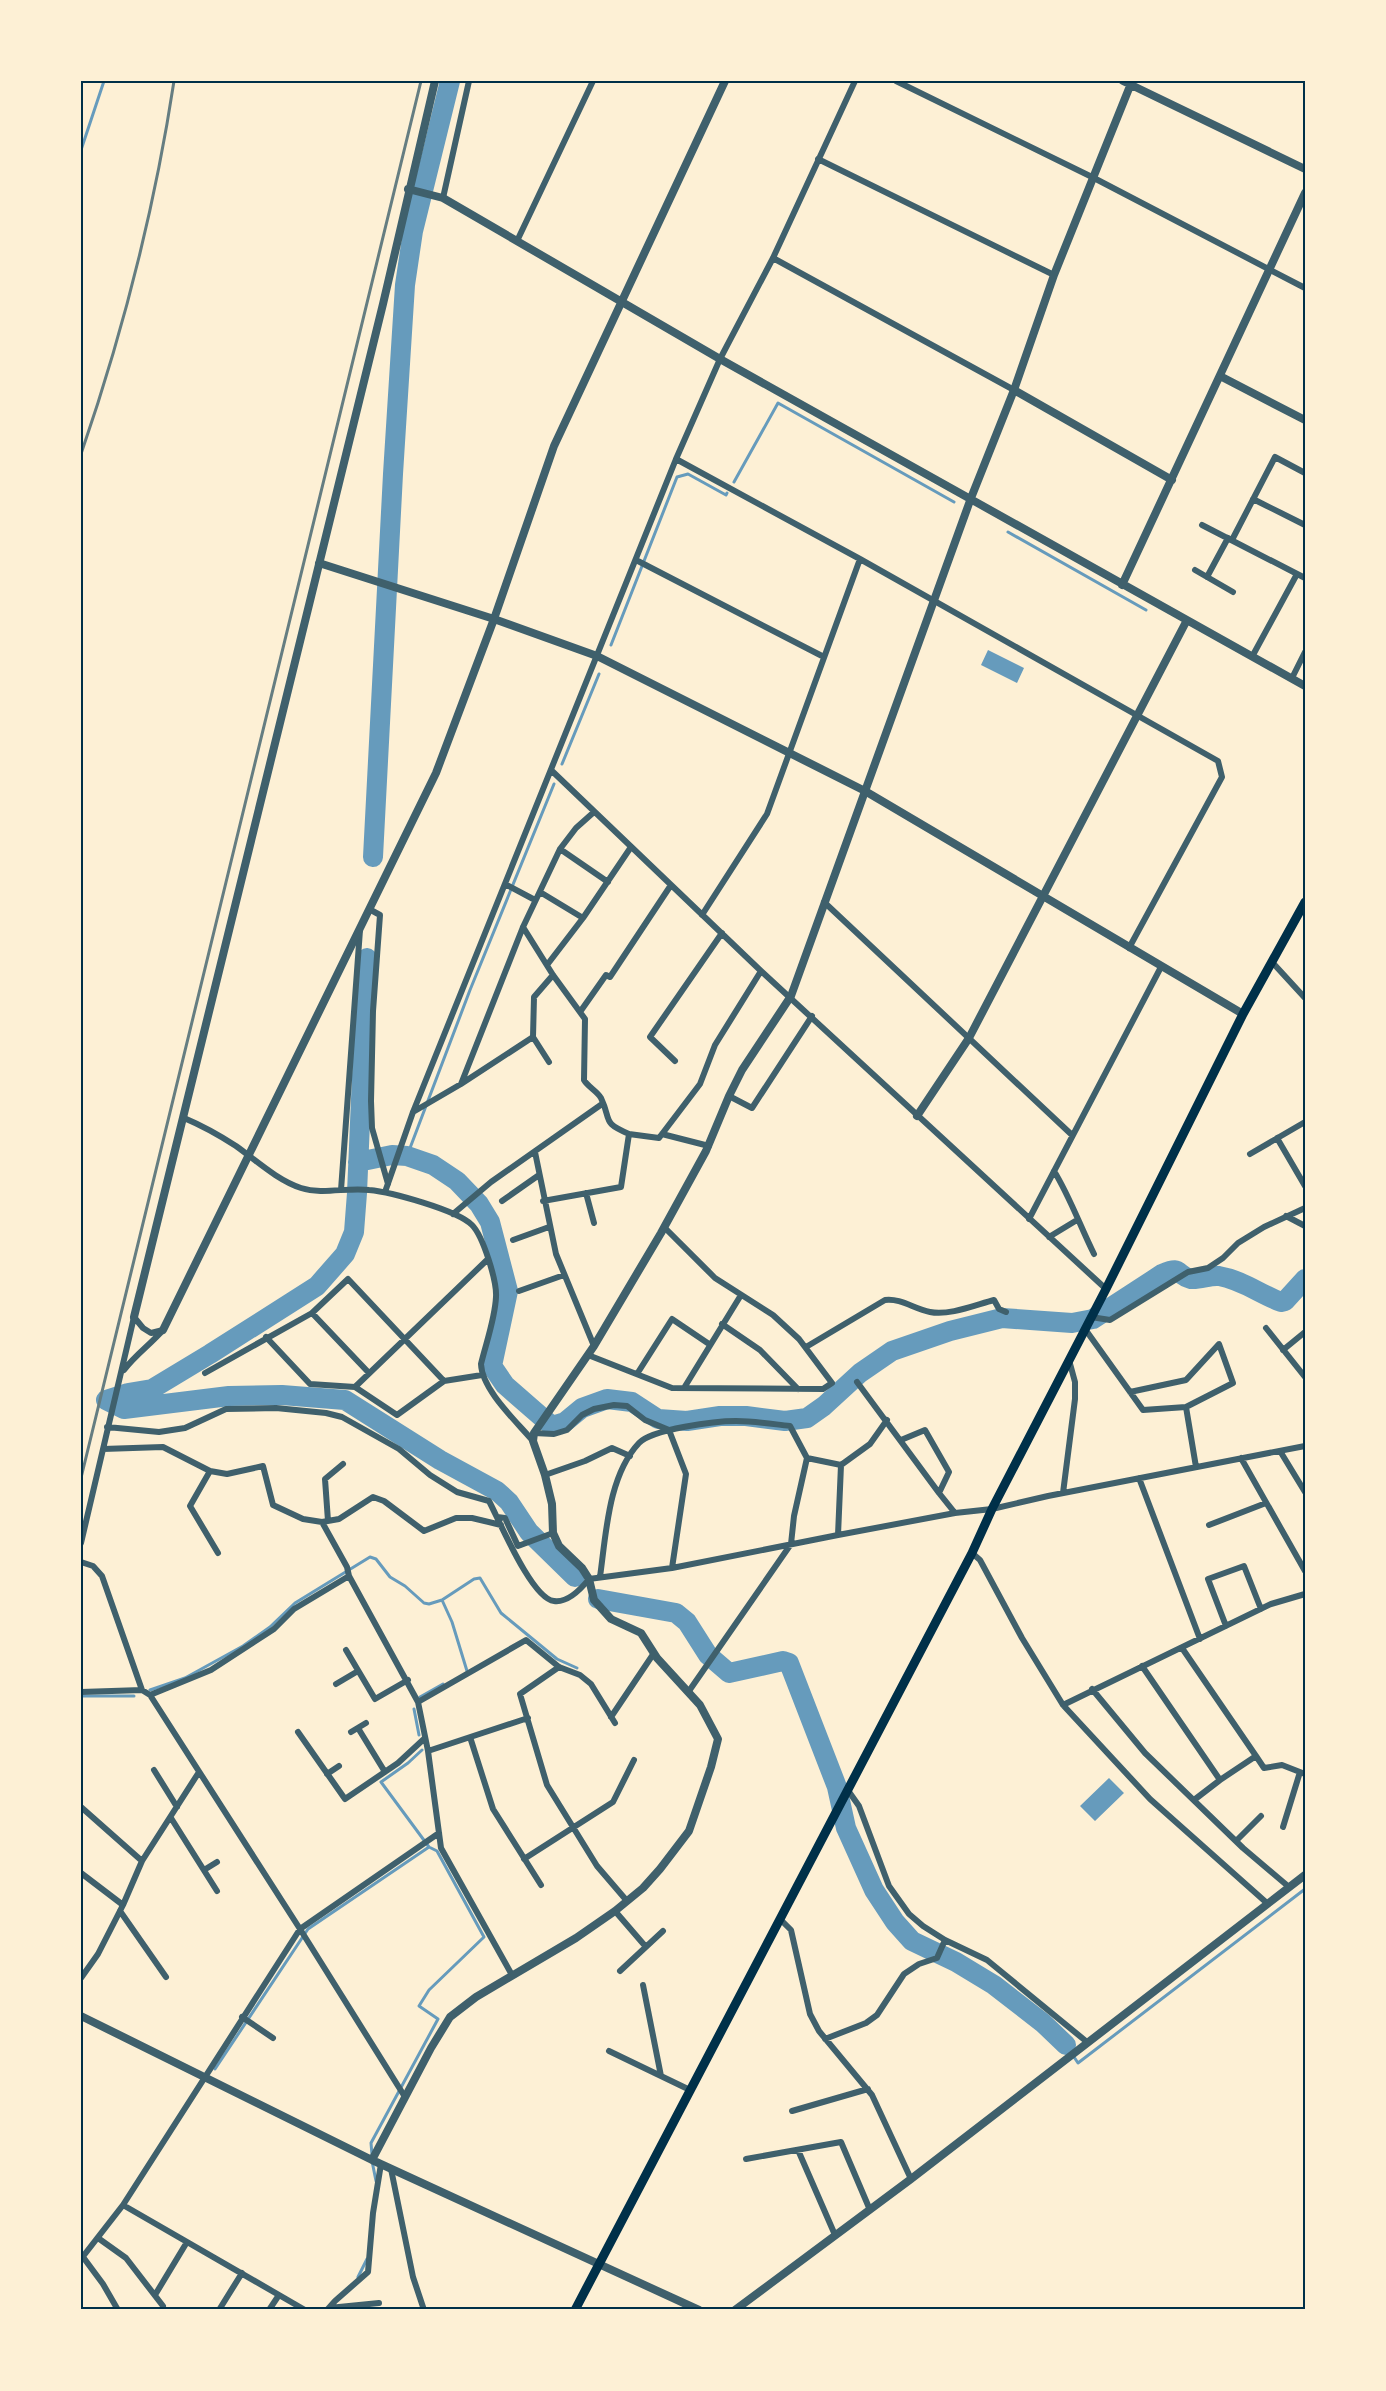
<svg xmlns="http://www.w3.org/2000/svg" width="1386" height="2391" viewBox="0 0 1386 2391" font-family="'Open Sans',sans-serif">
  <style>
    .water { fill: #669bbc }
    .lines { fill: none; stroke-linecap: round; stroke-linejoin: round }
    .stream { stroke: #669bbc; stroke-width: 3 }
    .river { stroke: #669bbc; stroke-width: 20 }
    .minor { stroke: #3f606c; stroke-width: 6 }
    .tertiary { stroke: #3f606c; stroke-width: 8 }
    .primary { stroke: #003049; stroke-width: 9 }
    .rail { stroke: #657d81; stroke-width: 3 }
    .neatline { fill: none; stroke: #003049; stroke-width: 2 }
  </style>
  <rect width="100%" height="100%" fill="#fdf0d5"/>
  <!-- water -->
  <path class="water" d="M 988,650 L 1024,668 L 1017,683 L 981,665 Z
    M 1109,1778 L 1124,1793 L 1095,1821 L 1080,1806 Z"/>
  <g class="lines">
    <!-- stream -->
    <path class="stream" d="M 81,150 L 104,81
      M 734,482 L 778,403 L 954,502
      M 1008,532 L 1146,610
      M 611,645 L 677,477 L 688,474 L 726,495 L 727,493
      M 562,764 L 599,674
      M 407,1156 L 470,990 L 554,784
      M 442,1600 L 452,1622 L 467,1671
      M 150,1690 L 185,1678 L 243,1646 L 270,1627 L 295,1603 L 370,1557 L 376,1559 L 390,1577 L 405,1586 L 424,1603 L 429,1604 L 442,1600 L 474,1579 L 480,1578 L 501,1613 L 557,1659 L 577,1668
      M 81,1696 L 134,1696
      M 420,1697 L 443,1684
      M 414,1709 L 419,1735
      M 1066,2045 L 1078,2063 L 1305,1889
      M 215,2069 L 308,1929 L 429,1847
      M 372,2155 L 371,2143 L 438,2019 L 419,2006 L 429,1990 L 484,1937 L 437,1851 L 429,1847 L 381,1782 L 408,1763 L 422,1750
      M 372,2161 L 376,2181
      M 358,2277 L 367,2259"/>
    <!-- river -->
    <path class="river" d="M 373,857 L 393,474 L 405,285 L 413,231 L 450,81
      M 358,1162 L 392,1155 L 407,1156 L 433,1165 L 457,1181 L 479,1204 L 490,1222 L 508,1291 L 492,1366 L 505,1385 L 552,1426 L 565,1422 L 582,1408 L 607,1399 L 632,1402 L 658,1419 L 687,1421 L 720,1416 L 746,1416 L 785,1421 L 807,1418 L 824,1406 L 860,1373 L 892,1351 L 950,1331 L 1002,1318 L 1072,1323 L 1093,1319 L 1162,1274 C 1183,1265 1175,1275 1191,1279 C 1200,1280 1210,1275 1219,1276 C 1242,1280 1260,1294 1281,1302 L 1285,1301 L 1305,1279
      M 106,1400 L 128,1393 L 152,1389 L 210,1354 L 317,1286 L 345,1254 L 354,1232 L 357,1193 L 367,958
      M 106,1400 L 124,1409 L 229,1396 L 282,1395 L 345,1400 L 440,1460 L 497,1491 L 509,1502 L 529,1532 L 575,1577
      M 598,1599 L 676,1613 L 687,1622 L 708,1655 L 729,1673 L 783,1661 L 789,1663 L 837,1787 L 846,1828 L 874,1890 L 895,1922 L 912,1941 L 956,1962 L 994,1985 L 1043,2023 L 1066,2045"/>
    <!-- minor -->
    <path class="minor" d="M 896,81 L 1092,177 L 1305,288
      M 818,159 L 1054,275
      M 443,198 L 469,81
      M 517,241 L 593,81
      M 773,258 L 1014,390
      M 676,459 L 860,559 L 1218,761 L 1222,777 L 1129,948
      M 1253,499 L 1305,525
      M 1202,525 L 1305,578
      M 1232,540 L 1275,457 L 1305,473
      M 636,560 L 824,657
      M 1195,570 L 1233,592
      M 1207,577 L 1228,538
      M 1253,655 L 1297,574
      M 1292,678 L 1305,652
      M 551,770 L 761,971 L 1106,1289
      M 560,849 L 608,882
      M 505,884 L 535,900
      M 540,892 L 583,918
      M 824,902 L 1072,1135
      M 369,909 L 380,915 L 373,1011 L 371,1101 L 372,1128 L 388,1184
      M 702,915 L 767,814 L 860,559
      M 523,927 L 553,975 L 585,1019 L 584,1080 C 588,1087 597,1091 601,1098 C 612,1121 601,1122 629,1134 L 621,1187 L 543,1201
      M 1272,962 L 1305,998
      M 547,965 L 583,918 L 631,847
      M 580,1012 L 606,975 L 610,977 L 671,885
      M 675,1061 L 650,1037 L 722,933
      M 549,1062 L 533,1037 L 534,997 L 553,975
      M 461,1084 L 523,927 L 560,849 L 576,828 L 594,812
      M 729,1096 L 752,1108 L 812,1016
      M 413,1112 L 461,1084 L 533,1037
      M 184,1118 C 203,1126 219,1135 236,1146 C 257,1161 277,1180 301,1188 C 323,1195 347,1187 369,1190 C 391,1192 457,1210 472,1225 C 483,1236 497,1281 496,1297 C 495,1319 486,1343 481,1364 C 482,1390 516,1421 533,1441
      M 629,1134 L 659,1138 L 700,1084 L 715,1045 L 761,971
      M 662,1134 L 709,1146
      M 1277,1138 L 1305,1186
      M 535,1152 L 556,1254 L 594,1346
      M 1250,1154 L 1305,1122
      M 1054,1171 C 1070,1197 1080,1226 1094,1254
      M 341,1190 L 360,930
      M 385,1192 L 413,1112 L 676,459 L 720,359 L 773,258 L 855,81
      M 586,1193 L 594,1223
      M 502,1201 L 539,1175
      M 453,1214 L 491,1182 L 602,1104
      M 1286,1216 L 1305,1226
      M 1029,1219 L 1161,967
      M 1049,1237 L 1077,1220
      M 513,1240 L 549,1227
      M 519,1291 L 564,1275
      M 312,1313 L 369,1373
      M 134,1317 L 143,1328 L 151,1333 L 163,1330
      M 1091,1317 L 1110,1320 L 1188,1272 L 1208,1268 L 1223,1258 L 1238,1243 L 1264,1227 L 1305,1208
      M 722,1324 L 760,1350 L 798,1389
      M 1266,1328 L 1305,1377
      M 1085,1329 L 1143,1410 L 1186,1407 L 1233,1383 L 1219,1344 L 1186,1380 L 1130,1392
      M 266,1337 L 310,1384 L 355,1387 L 397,1415 L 444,1381 L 482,1375
      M 806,1347 L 885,1300 C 901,1298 914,1309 930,1312 C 949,1316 975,1305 994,1300 L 999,1309 L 1006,1312
      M 1283,1350 L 1305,1332
      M 588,1355 L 672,1388 L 823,1389 L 832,1383 L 799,1339 L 773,1315 L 715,1278 L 664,1227
      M 124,1370 C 135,1355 151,1344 163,1330
      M 205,1373 L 312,1313 L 348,1279 L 444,1381
      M 637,1374 L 672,1319 L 709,1344
      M 857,1382 L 939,1493
      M 355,1387 L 488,1259
      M 684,1388 L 741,1295
      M 1186,1407 L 1196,1467
      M 107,1427 L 159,1432 L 185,1428 L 226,1409 L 276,1408 L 326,1413 L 342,1417 L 399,1449 L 430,1475 L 457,1492 L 489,1501 C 500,1522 532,1599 554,1601 C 568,1603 581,1589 589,1579 L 672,1568 L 838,1535 L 955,1513 L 992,1509 L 1048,1496 L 1305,1446
      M 534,1433 L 554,1434 L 567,1430 L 582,1415 L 594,1409 L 614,1405 L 627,1406 L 645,1420 L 669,1430 L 686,1474 L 672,1568
      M 901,1440 L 925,1430 L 949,1472 L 939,1493 L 955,1513
      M 103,1449 L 163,1447 L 210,1471 L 227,1474 L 263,1466 L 273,1505 L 303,1519 L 322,1522 L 347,1567 L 349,1576 L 418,1702 L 428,1751 L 441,1848 L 512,1975
      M 1280,1451 L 1305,1492
      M 807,1458 L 841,1465 L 870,1444 L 887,1420
      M 1241,1458 L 1305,1571
      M 210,1471 L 190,1506 L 218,1553
      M 545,1475 L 585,1461 L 612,1448 L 630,1456
      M 1139,1478 L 1200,1639
      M 1063,1493 L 1075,1399 L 1075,1382 L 1069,1360
      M 497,1517 L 505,1518 L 518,1546 L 553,1533
      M 328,1521 L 325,1479 L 343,1464
      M 322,1522 L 339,1519 L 373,1497 L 384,1501 L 424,1531 L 456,1518 L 472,1518 L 501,1525
      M 1209,1525 L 1266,1503
      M 838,1535 L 841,1465
      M 81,1543 L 134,1317
      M 972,1553 L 980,1560 L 1022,1638 L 1063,1705 L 1271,1604 L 1305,1594
      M 81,1562 L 93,1566 L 102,1576 L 142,1690
      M 600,1577 C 606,1535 608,1476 639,1443 C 652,1429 716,1421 736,1421 C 754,1421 772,1424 790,1426 L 807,1458 L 794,1516 L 791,1544 L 689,1691
      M 1226,1626 L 1208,1579 L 1244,1566 L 1261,1609
      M 346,1650 L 375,1699 L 408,1680
      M 1142,1666 L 1220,1780 L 1256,1756 L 1182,1648
      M 559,1667 L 520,1694 L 547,1785 L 597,1866 L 627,1901
      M 336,1684 L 358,1671
      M 1092,1689 L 1145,1753 L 1243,1848 L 1289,1887
      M 81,1692 L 142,1690 L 150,1695 L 300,1929 L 405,2097
      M 150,1695 L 211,1670 L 274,1629 L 294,1609 L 349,1576
      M 418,1702 L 526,1640 L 559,1667 L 580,1675 L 591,1684 L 615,1723
      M 1063,1705 L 1150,1799 L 1268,1904
      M 611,1717 L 654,1653
      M 358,1728 L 385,1772
      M 298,1732 L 345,1799 L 398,1763 L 425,1738
      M 351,1732 L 366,1723
      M 470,1737 L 493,1809 L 541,1885
      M 428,1751 L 528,1718
      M 1256,1756 L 1264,1768 L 1282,1765 L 1305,1774
      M 154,1770 L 177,1807
      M 327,1774 L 339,1766
      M 847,1789 L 859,1806 L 889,1886 L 909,1914 L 923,1926 L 945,1940 L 987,1960 L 1087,2042
      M 1194,1800 L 1220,1780
      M 81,1807 L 142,1861
      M 171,1818 L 217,1891
      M 1283,1827 L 1300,1772
      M 1236,1841 L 1261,1816
      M 524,1859 L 613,1802 L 634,1760
      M 204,1870 L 217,1862
      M 81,1873 L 123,1905
      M 120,1911 L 166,1977
      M 615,1911 L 646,1947
      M 780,1919 L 791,1930 L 810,2014 L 819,2031 L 872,2095 L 911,2179
      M 620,1971 L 663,1931
      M 81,1978 L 98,1954 L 123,1905 L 142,1861 L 199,1772
      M 643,1985 L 661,2076
      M 242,2017 L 273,2038
      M 825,2039 L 866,2023 L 877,2015 L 904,1974 L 919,1964 L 937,1958 L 945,1940
      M 609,2051 L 690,2090
      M 792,2111 L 868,2089
      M 798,2150 L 835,2235
      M 746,2159 L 841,2142 L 870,2210
      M 391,2169 L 413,2277 L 424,2310
      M 123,2205 L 305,2310
      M 98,2238 L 126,2258 L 163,2306
      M 83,2257 L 103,2284 L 118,2310
      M 81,2259 L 123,2205 L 300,1929 L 439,1833
      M 155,2295 L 187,2242
      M 329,2308 L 379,2303
      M 219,2310 L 242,2273
      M 269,2310 L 279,2295
      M 327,2310 L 335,2301 L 368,2272 L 373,2213 L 381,2164"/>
    <!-- tertiary -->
    <path class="tertiary" d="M 1123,81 L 1305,169
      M 408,189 L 443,198 L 720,359 L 1305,686
      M 1220,376 L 1305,420
      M 1014,390 L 1172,480
      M 319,563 L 494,619 L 597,656 L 865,791 L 1243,1014
      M 1122,585 L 1305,193
      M 917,1116 L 969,1038 L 1187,620
      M 134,1317 L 383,304 L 435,81
      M 163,1330 L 436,773 L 494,619 L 554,446 L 725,81
      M 81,2016 L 372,2160 L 699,2310
      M 372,2160 L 431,2048 L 450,2017 L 476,1997 L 576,1938 L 615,1911 L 643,1888 L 660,1869 L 689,1831 L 711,1767 L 718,1739 L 700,1705 L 657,1658 L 641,1633 L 611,1619 L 594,1600 L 589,1579 L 582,1568 L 559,1546 L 553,1533 L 552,1504 L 545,1475 L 533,1441 L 534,1433 L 594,1346 L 661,1233 L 706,1151 L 729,1096 L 742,1070 L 791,996 L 971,498 L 1014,390 L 1054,275 L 1132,81
      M 735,2310 L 911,2179 L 1305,1875"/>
    <!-- primary -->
    <path class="primary" d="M 575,2310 L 972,1553 L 992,1509 L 1106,1289 L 1243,1014 L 1305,902"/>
    <!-- rail -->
    <path class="rail" d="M 81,454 C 122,335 155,206 174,81
      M 81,1478 L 421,81"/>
  </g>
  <!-- border -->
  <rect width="1386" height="2391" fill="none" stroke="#fdf0d5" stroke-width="165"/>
  <rect x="82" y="82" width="1222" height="2226" class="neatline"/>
</svg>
